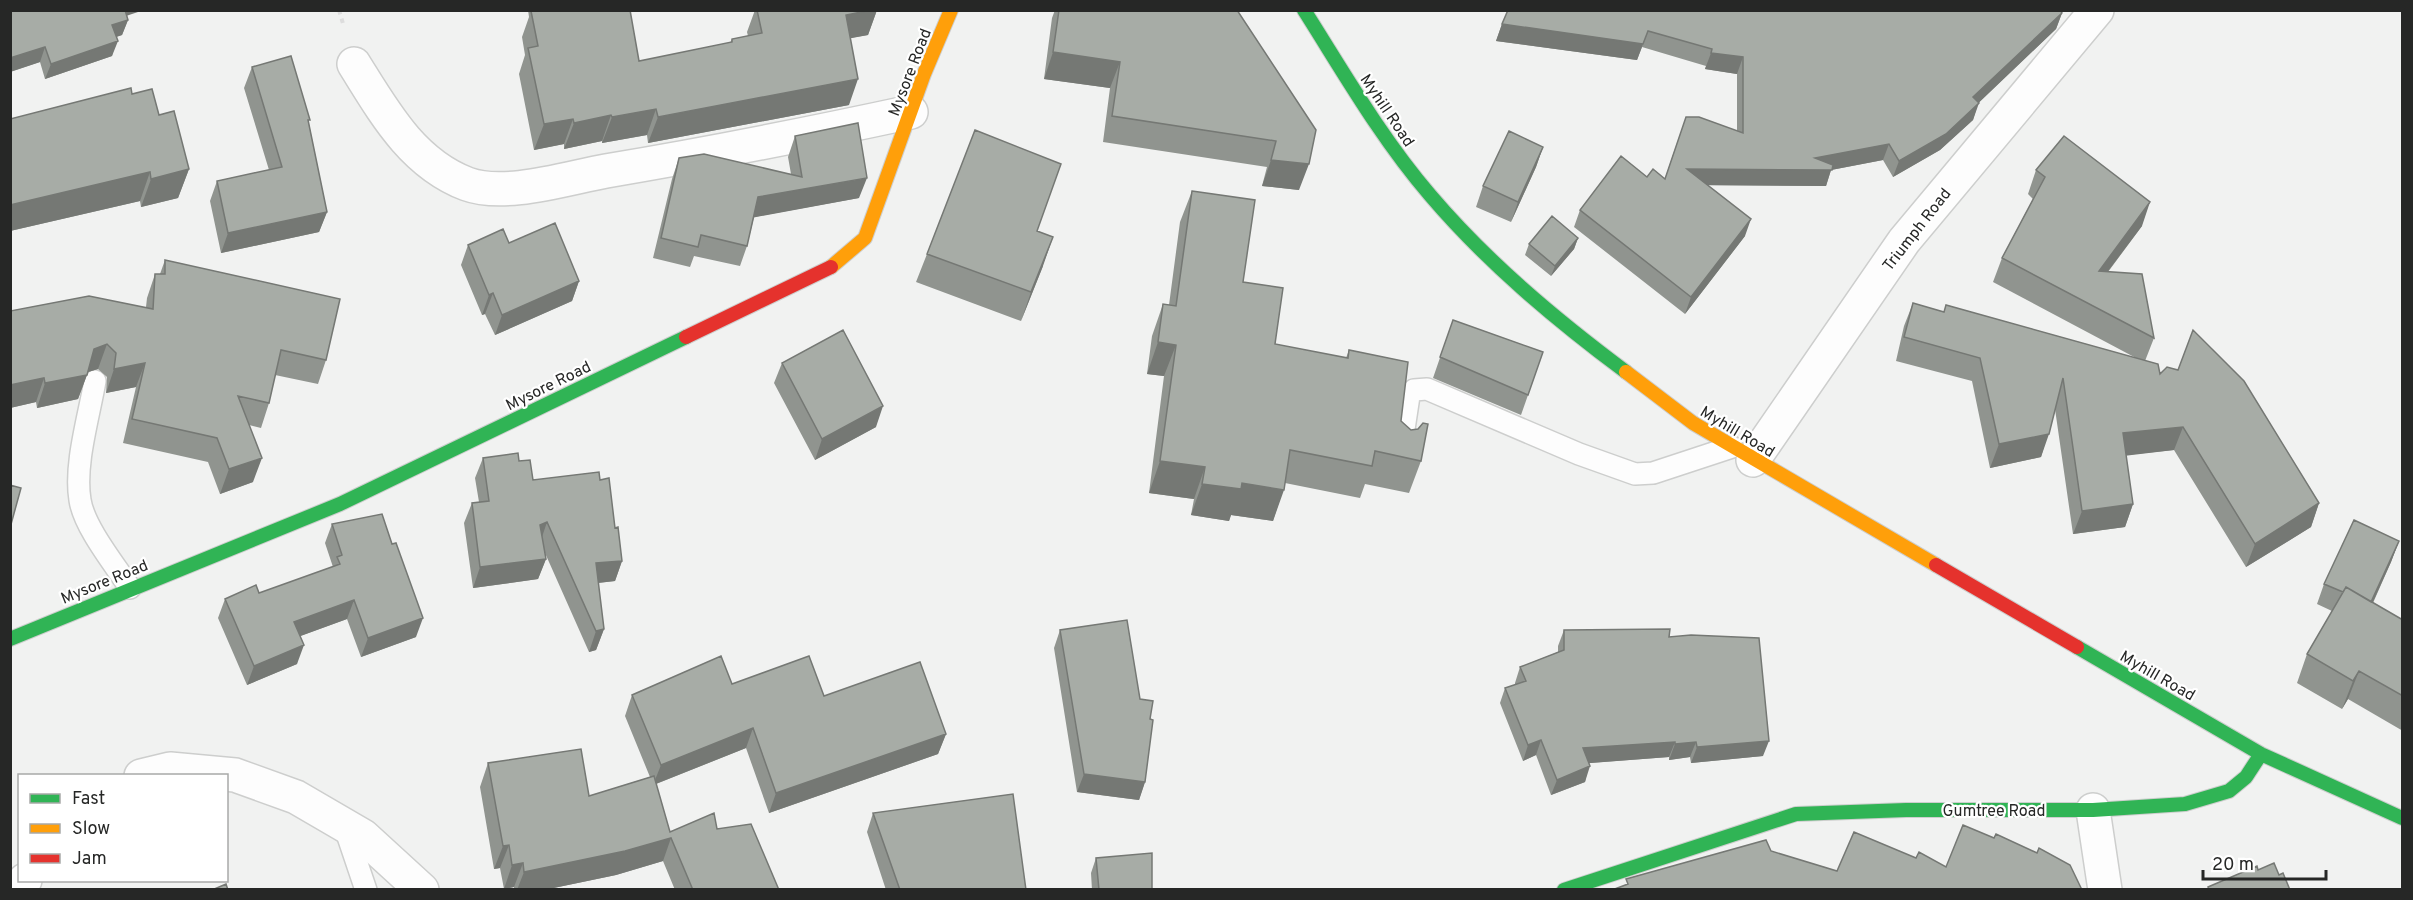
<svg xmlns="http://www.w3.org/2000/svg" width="2413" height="900" viewBox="0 0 2413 900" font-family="Overpass,sans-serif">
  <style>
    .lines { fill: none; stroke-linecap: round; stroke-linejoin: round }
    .lane-casing { stroke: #cdcecd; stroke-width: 24 }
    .street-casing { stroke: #cdcecd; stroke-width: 36 }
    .fast-casing { stroke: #cdcecd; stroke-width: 16 }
    .slow-casing { stroke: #cdcecd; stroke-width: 16 }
    .jam-casing { stroke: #cdcecd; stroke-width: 16 }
    .path { stroke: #ddd; stroke-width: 4; stroke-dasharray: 4.5 4.5; stroke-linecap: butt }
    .lane { stroke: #fdfdfd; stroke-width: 21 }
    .street { stroke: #fdfdfd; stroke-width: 33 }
    .fast { stroke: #30b455; stroke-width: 14 }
    .slow { stroke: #ff9f0a; stroke-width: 14 }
    .jam { stroke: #e5322d; stroke-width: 14 }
    .wall { fill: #90948f }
    .shaded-wall { fill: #757874 }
    .building { fill: #a7aca6; stroke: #757874; stroke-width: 1.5 }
    .labels { text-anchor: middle; stroke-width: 4.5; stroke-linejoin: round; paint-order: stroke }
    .street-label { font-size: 16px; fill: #262726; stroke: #fff }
  </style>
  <rect width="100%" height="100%" fill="#f1f2f1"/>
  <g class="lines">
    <!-- lane casing -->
    <g class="lane-casing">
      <path id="lane" d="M 95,381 C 89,416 74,465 80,500 C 84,527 115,565 130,588
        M 1401,449 L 1409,396 L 1414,390 L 1427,389 L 1579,454 L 1635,474 L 1653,473 L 1732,447
        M 344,825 L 366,890"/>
    </g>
    <!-- street casing -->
    <g class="street-casing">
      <path id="street" d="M 354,64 C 384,112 412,163 467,184 C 505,198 567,178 606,171 C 708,154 809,134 911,112
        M 1753,460 L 1904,241 L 2097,10
        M 141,776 L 170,769 L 235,775 L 296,797 L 363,836 L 422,890
        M 2093,810 L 2105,890
        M 19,890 L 25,880"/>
    </g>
    <!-- fast casing -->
    <g class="fast-casing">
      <path id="fast" d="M 1304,10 C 1344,73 1381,138 1430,195 C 1487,262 1555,319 1626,372
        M 10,639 L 340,504 L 686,337
        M 2077,647 L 2261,754 L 2402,818
        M 1564,890 L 1796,814 L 1906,810 L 2093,810 L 2185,804 L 2229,791 L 2246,777 L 2261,754"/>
    </g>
    <!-- slow casing -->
    <g class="slow-casing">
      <path id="slow" d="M 831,267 L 865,238 L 924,74 L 951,10
        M 1626,372 L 1693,423 L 1936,565"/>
    </g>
    <!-- jam casing -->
    <g class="jam-casing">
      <path id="jam" d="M 686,337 L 831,267
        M 1936,565 L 2077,647"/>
    </g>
    <!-- path -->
    <path class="path" d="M 339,10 L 344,27"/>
    <!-- lane -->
    <use href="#lane" class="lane"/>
    <!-- street -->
    <use href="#street" class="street"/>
    <!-- fast -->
    <use href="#fast" class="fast"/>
    <!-- slow -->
    <use href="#slow" class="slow"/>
    <!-- jam -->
    <use href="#jam" class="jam"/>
  </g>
  <!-- wall -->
  <path class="wall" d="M 10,10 L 127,16 L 128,20 L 122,35 L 116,37 L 112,56 L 45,79 L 40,62 L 10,72 Z
    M 528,10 L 630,10 L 639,61 L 730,43 L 732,39 L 748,36 L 747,32 L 755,10 L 877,10 L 868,35 L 850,38 L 849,105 L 648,143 L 647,135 L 602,143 L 602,141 L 564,149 L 564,144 L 534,150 L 519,74 L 525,55 L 522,37 L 529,17 Z
    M 1055,10 L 1237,10 L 1299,190 L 1262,186 L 1267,167 L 1103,142 L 1110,88 L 1044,79 L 1052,18 Z
    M 2062,13 L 2056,29 L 1978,103 L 1973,120 L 1940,150 L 1893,177 L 1883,160 L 1831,170 L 1826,186 L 1707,185 L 1745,236 L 1685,314 L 1574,227 L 1580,210 L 1647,177 L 1665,178 L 1686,117 L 1737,131 L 1737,74 L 1705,69 L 1706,66 L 1642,47 L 1637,60 L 1496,41 L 1502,24 Z
    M 252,67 L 309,124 L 327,212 L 319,232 L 221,253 L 210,201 L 217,181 L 269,170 L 244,88 Z
    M 132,94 L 159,115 L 189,169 L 178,198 L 141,207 L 140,201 L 10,231 L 10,119 Z
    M 795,136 L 859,198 L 754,217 L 747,246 L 740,266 L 694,256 L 690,267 L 653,258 L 672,179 L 679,158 L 791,174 L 788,157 Z
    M 1543,147 L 1536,167 L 1511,222 L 1476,207 L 1483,186 Z
    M 2036,170 L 2142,226 L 2108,272 L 2154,338 L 2145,361 L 2160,374 L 2319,503 L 2311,527 L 2246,567 L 2174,450 L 2126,455 L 2133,504 L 2125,527 L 2073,534 L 2055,409 L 2041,457 L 1990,468 L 1972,381 L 1896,361 L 1904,326 L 1913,303 L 1944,312 L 1946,305 L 2136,358 L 1993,282 L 2002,258 L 2033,199 L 2028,194 Z
    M 1192,191 L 1243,282 L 1275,344 L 1346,358 L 1349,350 L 1401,421 L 1421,461 L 1409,493 L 1365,484 L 1360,498 L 1285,483 L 1273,521 L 1231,515 L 1229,521 L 1191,515 L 1194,499 L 1149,493 L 1164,376 L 1147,374 L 1152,336 L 1163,304 L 1169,305 L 1180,222 Z
    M 1578,238 L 1574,249 L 1551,276 L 1525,255 L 1529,244 Z
    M 509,243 L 579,281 L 572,301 L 495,335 L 485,314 L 482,315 L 461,265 L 468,245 Z
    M 927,254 L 1043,266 L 1021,321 L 916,282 Z
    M 165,260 L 326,360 L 318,384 L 275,375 L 269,403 L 261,428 L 249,425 L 253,482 L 220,494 L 208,462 L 123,443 L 136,387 L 106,393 L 107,377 L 98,369 L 88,372 L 78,399 L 37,408 L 36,402 L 10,408 L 10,311 L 146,307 L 147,298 L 155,274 L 160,274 Z
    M 1453,320 L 1543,352 L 1521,415 L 1433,378 Z
    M 782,363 L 876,427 L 815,460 L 774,383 Z
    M 483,458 L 519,461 L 533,480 L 600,480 L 615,528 L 622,561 L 615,581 L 598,583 L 604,629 L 596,650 L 589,652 L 545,553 L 546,559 L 538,579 L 473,588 L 464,523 L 472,503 L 479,502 L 475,478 Z
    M 332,524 L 416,637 L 361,657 L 347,619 L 300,636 L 297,664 L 247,685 L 218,618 L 225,599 L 259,593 L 333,567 L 325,543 Z
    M 2399,541 L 2391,562 L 2373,603 L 2403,620 L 2403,731 L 2348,699 L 2342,709 L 2297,683 L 2307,654 L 2332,611 L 2317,604 L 2324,584 Z
    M 1060,630 L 1140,699 L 1150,719 L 1145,782 L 1139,800 L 1077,792 L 1054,648 Z
    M 1564,630 L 1669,637 L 1763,756 L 1691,763 L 1690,757 L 1669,760 L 1669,757 L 1589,763 L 1585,782 L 1551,795 L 1536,755 L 1523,761 L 1500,703 L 1505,688 L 1515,685 L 1515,683 L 1520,667 L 1558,652 L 1558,646 Z
    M 732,684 L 824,696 L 946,734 L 938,754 L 769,813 L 746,748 L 656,784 L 670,832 L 717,829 L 779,890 L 675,890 L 663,861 L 616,875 L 544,890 L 514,890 L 514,887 L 504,889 L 500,868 L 494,869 L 480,787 L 488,763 L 589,796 L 650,777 L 625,716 L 632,695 Z
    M 873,813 L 1026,890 L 886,890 L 867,832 Z
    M 1096,858 L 1152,890 L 1092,890 L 1091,873 Z"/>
  <!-- shaded-wall -->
  <path class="shaded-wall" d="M 120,10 L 144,10 L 117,19 Z
    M 871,10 L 877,10 L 868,35 L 836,41 L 846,15 Z
    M 2062,13 L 2056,29 L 1967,114 L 1973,97 Z
    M 128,20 L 122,35 L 107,40 L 112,25 Z
    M 1502,24 L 1648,31 L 1637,60 L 1496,41 Z
    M 118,41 L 112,56 L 45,79 L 51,64 Z
    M 45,47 L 40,62 L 10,72 L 10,58 Z
    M 1053,52 L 1120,62 L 1110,88 L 1044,79 Z
    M 1711,53 L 1743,57 L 1737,74 L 1705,69 Z
    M 858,79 L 849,105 L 648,143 L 658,117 Z
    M 1979,103 L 1973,120 L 1940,150 L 1893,177 L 1899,161 Z
    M 656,109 L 647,135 L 602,143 L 612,117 Z
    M 611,115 L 602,141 L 564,149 L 574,123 Z
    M 573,119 L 564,144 L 534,150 L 544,124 Z
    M 1889,144 L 1883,160 L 1831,170 L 1826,186 L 1681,185 L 1687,169 L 1815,158 Z
    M 1543,147 L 1536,167 L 1511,222 L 1518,202 Z
    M 1271,160 L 1309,164 L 1299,190 L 1262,186 Z
    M 189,169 L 178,198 L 141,207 L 151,179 Z
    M 150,172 L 140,201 L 10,231 L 10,205 Z
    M 867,178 L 859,198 L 751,218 L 758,197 Z
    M 2150,202 L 2142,226 L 2090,295 L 2099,271 Z
    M 327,212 L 319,232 L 221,253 L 228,233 Z
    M 1751,219 L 1745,236 L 1685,314 L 1691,297 Z
    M 1053,237 L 1043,266 L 1021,321 L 1031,292 Z
    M 1578,238 L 1574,249 L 1551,276 L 1555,266 Z
    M 579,281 L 572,301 L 495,335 L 502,315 Z
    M 493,293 L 485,314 L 482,315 L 489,295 Z
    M 1158,342 L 1176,345 L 1164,376 L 1147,374 Z
    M 107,344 L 98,369 L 85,373 L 94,349 Z
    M 145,363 L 136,387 L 106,393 L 114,369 Z
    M 87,375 L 78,399 L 37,408 L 45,383 Z
    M 44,378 L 36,402 L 10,408 L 10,385 Z
    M 883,406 L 876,427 L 815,460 L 822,439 Z
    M 2183,427 L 2174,450 L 2115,457 L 2123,433 Z
    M 2049,434 L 2041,457 L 1990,468 L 1999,444 Z
    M 262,458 L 253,482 L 220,494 L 229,469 Z
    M 1160,461 L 1205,467 L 1194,499 L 1149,493 Z
    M 1242,483 L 1284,490 L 1273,521 L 1231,515 L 1229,521 L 1191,515 L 1202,484 Z
    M 2319,503 L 2311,527 L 2246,567 L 2255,544 Z
    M 2133,504 L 2125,527 L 2073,534 L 2082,511 Z
    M 547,522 L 540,543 L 540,525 Z
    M 2399,541 L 2391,562 L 2362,626 L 2370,605 Z
    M 546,559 L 538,579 L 473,588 L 480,567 Z
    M 622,561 L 615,581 L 588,584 L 596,563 Z
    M 354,600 L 347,619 L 287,641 L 294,622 Z
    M 423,618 L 416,637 L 361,657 L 368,638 Z
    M 604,629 L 596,650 L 589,652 L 596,631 Z
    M 304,645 L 297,664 L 247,685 L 254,666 Z
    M 2359,671 L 2348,699 L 2342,709 L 2353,681 Z
    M 753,728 L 746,748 L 653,785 L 661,765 Z
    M 946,734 L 938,754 L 769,813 L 776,793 Z
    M 1541,740 L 1536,755 L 1523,761 L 1528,745 Z
    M 1769,741 L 1763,756 L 1691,763 L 1697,747 Z
    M 1675,742 L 1669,757 L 1578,764 L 1583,748 Z
    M 1696,742 L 1690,757 L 1669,760 L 1675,744 Z
    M 1590,766 L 1585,782 L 1551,795 L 1557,780 Z
    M 1084,774 L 1145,782 L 1139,800 L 1077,792 Z
    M 671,838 L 663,861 L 616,875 L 544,890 L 517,890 L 524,872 Z
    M 509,845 L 500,868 L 494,869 L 503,846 Z
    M 523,863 L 514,887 L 504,889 L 512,865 Z"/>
  <!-- building -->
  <path class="building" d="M 10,10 L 125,10 L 128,20 L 112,25 L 118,41 L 51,64 L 45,47 L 10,58 Z
    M 630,10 L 639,61 L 732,42 L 732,39 L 762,33 L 757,10 L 871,10 L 846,15 L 858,79 L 658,117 L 656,109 L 612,117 L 611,115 L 574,123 L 573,119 L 544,124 L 528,48 L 538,46 L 531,11 Z
    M 1059,10 L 1237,10 L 1316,130 L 1309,164 L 1271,160 L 1276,141 L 1112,116 L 1120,62 L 1053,52 Z
    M 1508,10 L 2060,10 L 2062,13 L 1973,97 L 1979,103 L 1946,134 L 1899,161 L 1889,144 L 1815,158 L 1833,165 L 1832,170 L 1687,169 L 1751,219 L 1691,297 L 1580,210 L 1621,156 L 1647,177 L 1653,169 L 1665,179 L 1686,117 L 1699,117 L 1743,133 L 1743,57 L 1711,53 L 1712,49 L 1648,31 L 1643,44 L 1502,24 Z
    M 291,56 L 310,120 L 308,120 L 327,212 L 228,233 L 217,181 L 282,167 L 252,67 Z
    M 131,88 L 132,94 L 152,89 L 159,115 L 174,111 L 189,169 L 151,179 L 150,172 L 10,205 L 10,119 Z
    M 858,123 L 867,178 L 758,197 L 747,246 L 701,235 L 698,247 L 661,238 L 679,158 L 704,154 L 802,177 L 795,136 Z
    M 975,130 L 1061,164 L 1037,231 L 1053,237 L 1031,292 L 927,254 Z
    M 1509,131 L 1543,147 L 1518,202 L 1483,186 Z
    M 2064,136 L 2150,202 L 2099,271 L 2142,274 L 2154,338 L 2002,258 L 2045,177 L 2036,170 Z
    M 1192,191 L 1255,200 L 1243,282 L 1283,288 L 1275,344 L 1348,358 L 1349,350 L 1408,362 L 1401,421 L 1411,430 L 1418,429 L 1423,423 L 1428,424 L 1421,461 L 1375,451 L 1372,466 L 1290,450 L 1284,490 L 1242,483 L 1241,489 L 1202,484 L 1205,467 L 1160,461 L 1176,345 L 1158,342 L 1163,304 L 1176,306 Z
    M 1552,216 L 1578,238 L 1555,266 L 1529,244 Z
    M 555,223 L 579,281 L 502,315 L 493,293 L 489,295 L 468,245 L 503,229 L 509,243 Z
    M 165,260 L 340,299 L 326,360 L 281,350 L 269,403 L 238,396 L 262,458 L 229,469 L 217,438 L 132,419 L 145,363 L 114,369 L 116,353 L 107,344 L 94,349 L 87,375 L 45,383 L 44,378 L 10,385 L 10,311 L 89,296 L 153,309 L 155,274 L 165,274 Z
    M 1913,303 L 1944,312 L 1946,305 L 2158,364 L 2160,374 L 2167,367 L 2178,370 L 2193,330 L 2244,381 L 2319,503 L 2255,544 L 2183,427 L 2123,433 L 2133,504 L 2082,511 L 2063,378 L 2049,434 L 1999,444 L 1980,358 L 1904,337 Z
    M 1453,320 L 1543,352 L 1528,395 L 1440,357 Z
    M 843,330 L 883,406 L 822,439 L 782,363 Z
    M 518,453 L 519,461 L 530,460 L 533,480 L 599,472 L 600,480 L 609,478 L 615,528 L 618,527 L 622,561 L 596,563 L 604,629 L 596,631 L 547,522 L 540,525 L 546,559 L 480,567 L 472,503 L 489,501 L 483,458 Z
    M 10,485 L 21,488 L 10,528 Z
    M 382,514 L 392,544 L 396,543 L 423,618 L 368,638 L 354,600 L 294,622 L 304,645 L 254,666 L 225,599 L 256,585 L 259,593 L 340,564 L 337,557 L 342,555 L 332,524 Z
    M 2354,520 L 2399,541 L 2371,602 L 2346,587 L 2343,592 L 2324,584 Z
    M 2346,587 L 2403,620 L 2403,696 L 2359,671 L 2353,681 L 2307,654 Z
    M 1127,620 L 1140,699 L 1153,701 L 1150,719 L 1153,720 L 1145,782 L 1084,774 L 1060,630 Z
    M 1670,629 L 1669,637 L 1691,635 L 1759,638 L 1769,741 L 1697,747 L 1696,742 L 1675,744 L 1675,742 L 1583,748 L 1590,766 L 1557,780 L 1541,740 L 1528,745 L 1505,688 L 1526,681 L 1520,667 L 1564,650 L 1564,630 Z
    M 721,656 L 732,684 L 809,656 L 824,696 L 920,662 L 946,734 L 776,793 L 753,728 L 661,765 L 632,695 Z
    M 581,749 L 589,796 L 654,776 L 670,832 L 714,813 L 717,829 L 751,824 L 779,890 L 693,890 L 671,838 L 625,851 L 524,872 L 523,863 L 512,865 L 509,845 L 503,846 L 488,763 Z
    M 1013,794 L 1026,890 L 900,890 L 873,813 Z
    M 1963,825 L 1994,838 L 1996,834 L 2037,853 L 2039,848 L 2070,865 L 2082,890 L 1612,890 L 1628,884 L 1626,879 L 1766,840 L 1771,851 L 1837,871 L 1854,832 L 1916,858 L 1919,852 L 1946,867 Z
    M 1152,853 L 1152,890 L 1099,890 L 1096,858 Z
    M 2274,863 L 2279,875 L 2283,873 L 2290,890 L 2209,890 L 2208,887 L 2257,866 L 2258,870 Z
    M 226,884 L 228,890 L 212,890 Z"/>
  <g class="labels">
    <!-- street labels -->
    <g class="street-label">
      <text transform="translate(909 72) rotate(-69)" y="6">Mysore Road</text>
      <text transform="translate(1388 110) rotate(56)" y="6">Myhill Road</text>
      <text transform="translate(1916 229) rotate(-52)" y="6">Triumph Road</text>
      <text transform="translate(548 385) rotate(-26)" y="6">Mysore Road</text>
      <text transform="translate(1738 431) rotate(31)" y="6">Myhill Road</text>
      <text transform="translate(104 581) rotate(-22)" y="6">Mysore Road</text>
      <text transform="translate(2158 675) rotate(30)" y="6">Myhill Road</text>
      <text x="1994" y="816">Gumtree Road</text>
    </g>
  </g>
  <!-- border -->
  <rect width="2413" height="900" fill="none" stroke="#262726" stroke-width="24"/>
  <!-- legend -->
  <rect x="18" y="774" width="210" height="108" fill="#ffffff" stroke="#a8a9a8" stroke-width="1.5"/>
  <rect x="30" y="794" width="30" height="9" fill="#30b455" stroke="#a8a9a8" stroke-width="1.5"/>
  <text x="72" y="804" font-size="18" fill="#262726">Fast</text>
  <rect x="30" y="824" width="30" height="9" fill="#ff9f0a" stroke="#a8a9a8" stroke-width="1.5"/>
  <text x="72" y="834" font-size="18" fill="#262726">Slow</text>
  <rect x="30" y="854" width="30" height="9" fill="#e5322d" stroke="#a8a9a8" stroke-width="1.5"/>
  <text x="72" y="864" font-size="18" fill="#262726">Jam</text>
  <!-- scale -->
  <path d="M2203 870v9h123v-9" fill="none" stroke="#262726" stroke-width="3"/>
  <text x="2212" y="870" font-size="18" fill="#262726" stroke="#ffffff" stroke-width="4.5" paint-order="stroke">20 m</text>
</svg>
